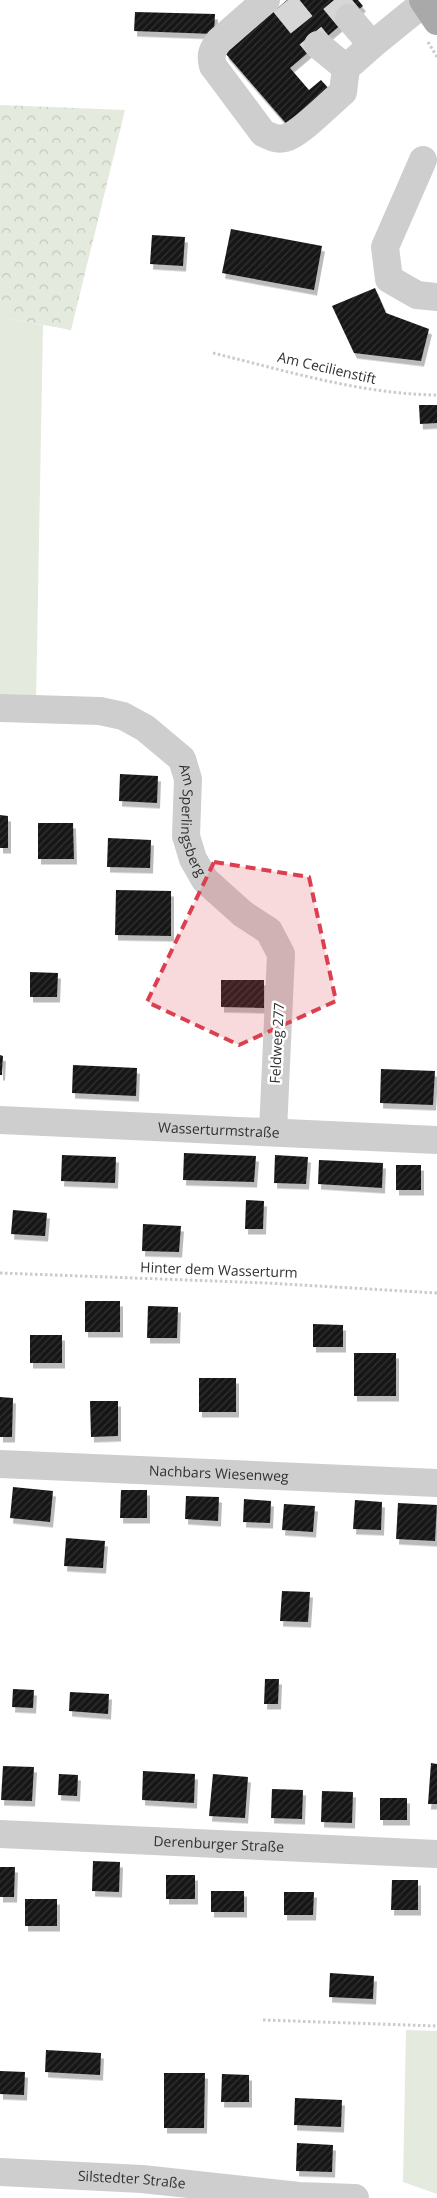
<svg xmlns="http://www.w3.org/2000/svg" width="437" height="2198" viewBox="0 0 437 2198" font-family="'Open Sans',sans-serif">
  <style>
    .grass { fill: #e4eadd }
    .forest { fill: url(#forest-crowns) }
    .building { fill: url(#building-hatch); filter: url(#shadow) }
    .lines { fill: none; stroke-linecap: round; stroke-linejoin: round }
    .minor-tunnel { stroke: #d6d6d6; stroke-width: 28; stroke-dasharray: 28 14; stroke-linecap: butt }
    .path { stroke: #cbcbcb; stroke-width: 3; stroke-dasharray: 2.5 2.5; stroke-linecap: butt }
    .minor { stroke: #cecece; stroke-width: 28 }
    .major { stroke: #a9a9a9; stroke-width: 28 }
    .marked { fill: #dc3f50; fill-opacity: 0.2; stroke: #dc3f50; stroke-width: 4; stroke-dasharray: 10 6; stroke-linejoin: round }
    .labels { text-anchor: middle; stroke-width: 5; stroke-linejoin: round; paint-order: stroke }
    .street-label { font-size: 14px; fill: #313131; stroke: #fff }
  </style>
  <defs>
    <pattern id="forest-crowns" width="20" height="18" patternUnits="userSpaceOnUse" patternTransform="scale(1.25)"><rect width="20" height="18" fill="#e4eadd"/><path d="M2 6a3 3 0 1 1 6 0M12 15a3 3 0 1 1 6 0" fill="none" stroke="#c4c9be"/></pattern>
    <pattern id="building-hatch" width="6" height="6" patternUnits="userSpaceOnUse" patternTransform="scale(1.25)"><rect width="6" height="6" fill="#181818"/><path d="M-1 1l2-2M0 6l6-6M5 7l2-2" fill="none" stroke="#313131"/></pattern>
    <filter id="shadow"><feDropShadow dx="3" dy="5.5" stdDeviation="0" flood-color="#0004"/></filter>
  </defs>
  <rect width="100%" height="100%" fill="#fff"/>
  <!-- grass -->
  <path class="grass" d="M 0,317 L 43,325 L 36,703 L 0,701 Z
    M 406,2030 L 437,2031 L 437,2194 L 403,2182 Z"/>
  <!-- forest -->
  <path class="forest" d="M 0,105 L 125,110 L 71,330 L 0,317 Z"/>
  <!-- building -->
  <path class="building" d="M 287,0 L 358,0 L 363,6 L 290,68 L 309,90 L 321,80 L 332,92 L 290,128 L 225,53 Z
    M 135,12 L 215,14 L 214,34 L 134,31 Z
    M 231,229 L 322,246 L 314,290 L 222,273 Z
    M 152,235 L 185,237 L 183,266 L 150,264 Z
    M 375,288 L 386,313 L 429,329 L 421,361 L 354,353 L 332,306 Z
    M 419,405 L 437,405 L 437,423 L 420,424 Z
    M 120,774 L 158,776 L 157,803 L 119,801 Z
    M 0,815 L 8,816 L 8,848 L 0,848 Z
    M 38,823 L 73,823 L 74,859 L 38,859 Z
    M 108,838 L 151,840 L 150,868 L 107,867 Z
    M 116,890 L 171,891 L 171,936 L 115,935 Z
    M 30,972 L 58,973 L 57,997 L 30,997 Z
    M 221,980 L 264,980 L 264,1008 L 221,1007 Z
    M 0,1055 L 3,1056 L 2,1075 L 0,1075 Z
    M 73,1065 L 137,1068 L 136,1096 L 72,1093 Z
    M 381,1069 L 435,1071 L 433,1105 L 380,1103 Z
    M 184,1153 L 256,1156 L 254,1182 L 183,1180 Z
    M 62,1155 L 116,1157 L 115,1183 L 61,1181 Z
    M 275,1155 L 308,1157 L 306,1184 L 274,1183 Z
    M 319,1160 L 383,1163 L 382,1188 L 318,1184 Z
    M 396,1165 L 421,1165 L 421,1190 L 396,1190 Z
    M 246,1200 L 264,1201 L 263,1229 L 245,1229 Z
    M 13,1210 L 47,1213 L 45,1236 L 11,1234 Z
    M 143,1224 L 181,1226 L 179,1252 L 142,1251 Z
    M 85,1301 L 120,1301 L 120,1332 L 85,1332 Z
    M 148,1306 L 178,1307 L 177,1338 L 147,1338 Z
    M 313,1324 L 343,1325 L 343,1347 L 313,1347 Z
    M 30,1335 L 62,1335 L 62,1363 L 30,1363 Z
    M 354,1353 L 396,1353 L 396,1396 L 354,1396 Z
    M 199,1378 L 236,1378 L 236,1412 L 199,1412 Z
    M 0,1397 L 13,1398 L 12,1437 L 0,1437 Z
    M 90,1401 L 118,1401 L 118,1436 L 91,1437 Z
    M 13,1487 L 53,1491 L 50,1522 L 10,1518 Z
    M 121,1490 L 147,1490 L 147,1518 L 120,1518 Z
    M 186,1496 L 219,1497 L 218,1521 L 185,1519 Z
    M 244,1499 L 271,1501 L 270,1523 L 243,1522 Z
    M 355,1500 L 382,1502 L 381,1530 L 353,1529 Z
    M 398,1503 L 437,1505 L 435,1541 L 396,1539 Z
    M 284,1504 L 315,1506 L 313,1532 L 282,1530 Z
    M 66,1538 L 105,1541 L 103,1568 L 64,1566 Z
    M 282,1591 L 310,1592 L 308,1622 L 280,1621 Z
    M 265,1679 L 279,1679 L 278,1704 L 264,1704 Z
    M 13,1689 L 34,1690 L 33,1708 L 12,1707 Z
    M 70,1692 L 109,1694 L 108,1714 L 69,1711 Z
    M 431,1763 L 437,1764 L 437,1804 L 428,1804 Z
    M 3,1766 L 34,1767 L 32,1801 L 1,1800 Z
    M 143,1771 L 195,1774 L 194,1803 L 142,1800 Z
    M 59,1774 L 78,1775 L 77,1796 L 58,1795 Z
    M 213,1774 L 248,1777 L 245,1818 L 209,1816 Z
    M 272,1789 L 303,1790 L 302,1819 L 271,1818 Z
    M 322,1791 L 353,1792 L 352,1823 L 321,1822 Z
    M 380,1798 L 407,1798 L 407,1820 L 380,1820 Z
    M 93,1861 L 120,1862 L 119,1892 L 92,1891 Z
    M 0,1867 L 15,1867 L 14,1897 L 0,1897 Z
    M 166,1875 L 195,1875 L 195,1899 L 166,1899 Z
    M 392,1880 L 418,1880 L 418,1910 L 391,1910 Z
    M 211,1891 L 244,1891 L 244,1912 L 211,1912 Z
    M 284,1892 L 314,1892 L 313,1915 L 284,1915 Z
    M 25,1899 L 57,1899 L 57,1926 L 25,1926 Z
    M 330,1973 L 374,1976 L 373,1999 L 329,1997 Z
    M 46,2050 L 101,2053 L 100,2075 L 45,2072 Z
    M 0,2071 L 25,2072 L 24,2095 L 0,2094 Z
    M 164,2073 L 205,2073 L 204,2128 L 164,2128 Z
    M 222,2074 L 249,2075 L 249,2102 L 221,2102 Z
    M 295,2098 L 342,2100 L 341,2127 L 294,2125 Z
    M 297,2143 L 333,2145 L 332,2172 L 296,2171 Z"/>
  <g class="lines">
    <!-- minor-tunnel -->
    <path class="minor-tunnel" d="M 334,0 L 349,18
      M 284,3 L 318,45"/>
    <!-- path -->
    <path class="path" d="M 428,42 L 437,57
      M 213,353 C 287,371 361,394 437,395
      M 0,1273 L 267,1283 L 437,1293
      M 263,2020 L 437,2026"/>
    <!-- minor -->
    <g class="minor">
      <path d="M 266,0 L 219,41 C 212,50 210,55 213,66 L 263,133 C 271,137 277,140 285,138 C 299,135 331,102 343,92 L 346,68 L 372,45"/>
      <path d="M 349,18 L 372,45 L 425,2"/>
      <path d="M 318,45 L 346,68"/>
      <path d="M 423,160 L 385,247 L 389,279 L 417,295 L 437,297"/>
      <path id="s1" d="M 0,708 L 100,711 L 123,716 L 145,728 L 182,759 L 188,779 L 186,836 L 193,859 L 205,880 L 243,914 L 269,931 L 281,954 L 273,1131"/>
      <path id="s2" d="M 0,1120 L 437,1140"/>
      <path id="s3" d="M 0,1464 L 437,1483"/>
      <path id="s4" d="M 0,1834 L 437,1854"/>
      <path id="s5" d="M 0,2172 L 142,2179 L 299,2196 L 355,2198"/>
    </g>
    <!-- major -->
    <path class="major" d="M 423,0 L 437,21"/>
  </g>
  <!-- marked area -->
  <path class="marked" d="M 214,862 L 309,877 L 336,1001 L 239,1045 L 147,1002 Z"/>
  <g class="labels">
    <!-- street labels -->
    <g class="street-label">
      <text transform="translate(327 368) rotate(13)" y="5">Am Cecilienstift</text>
      <text dy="5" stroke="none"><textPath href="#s1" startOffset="260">Am Sperlingsberg</textPath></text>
      <text transform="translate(277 1043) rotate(-87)" y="5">Feldweg 277</text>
      <text dy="5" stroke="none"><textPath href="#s2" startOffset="219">Wasserturmstraße</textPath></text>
      <text transform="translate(219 1270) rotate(2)" y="5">Hinter dem Wasserturm</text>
      <text dy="5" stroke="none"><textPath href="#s3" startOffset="219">Nachbars Wiesenweg</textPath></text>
      <text dy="5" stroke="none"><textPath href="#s4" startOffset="219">Derenburger Straße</textPath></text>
      <text dy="5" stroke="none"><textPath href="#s5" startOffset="132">Silstedter Straße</textPath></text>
    </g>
  </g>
</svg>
